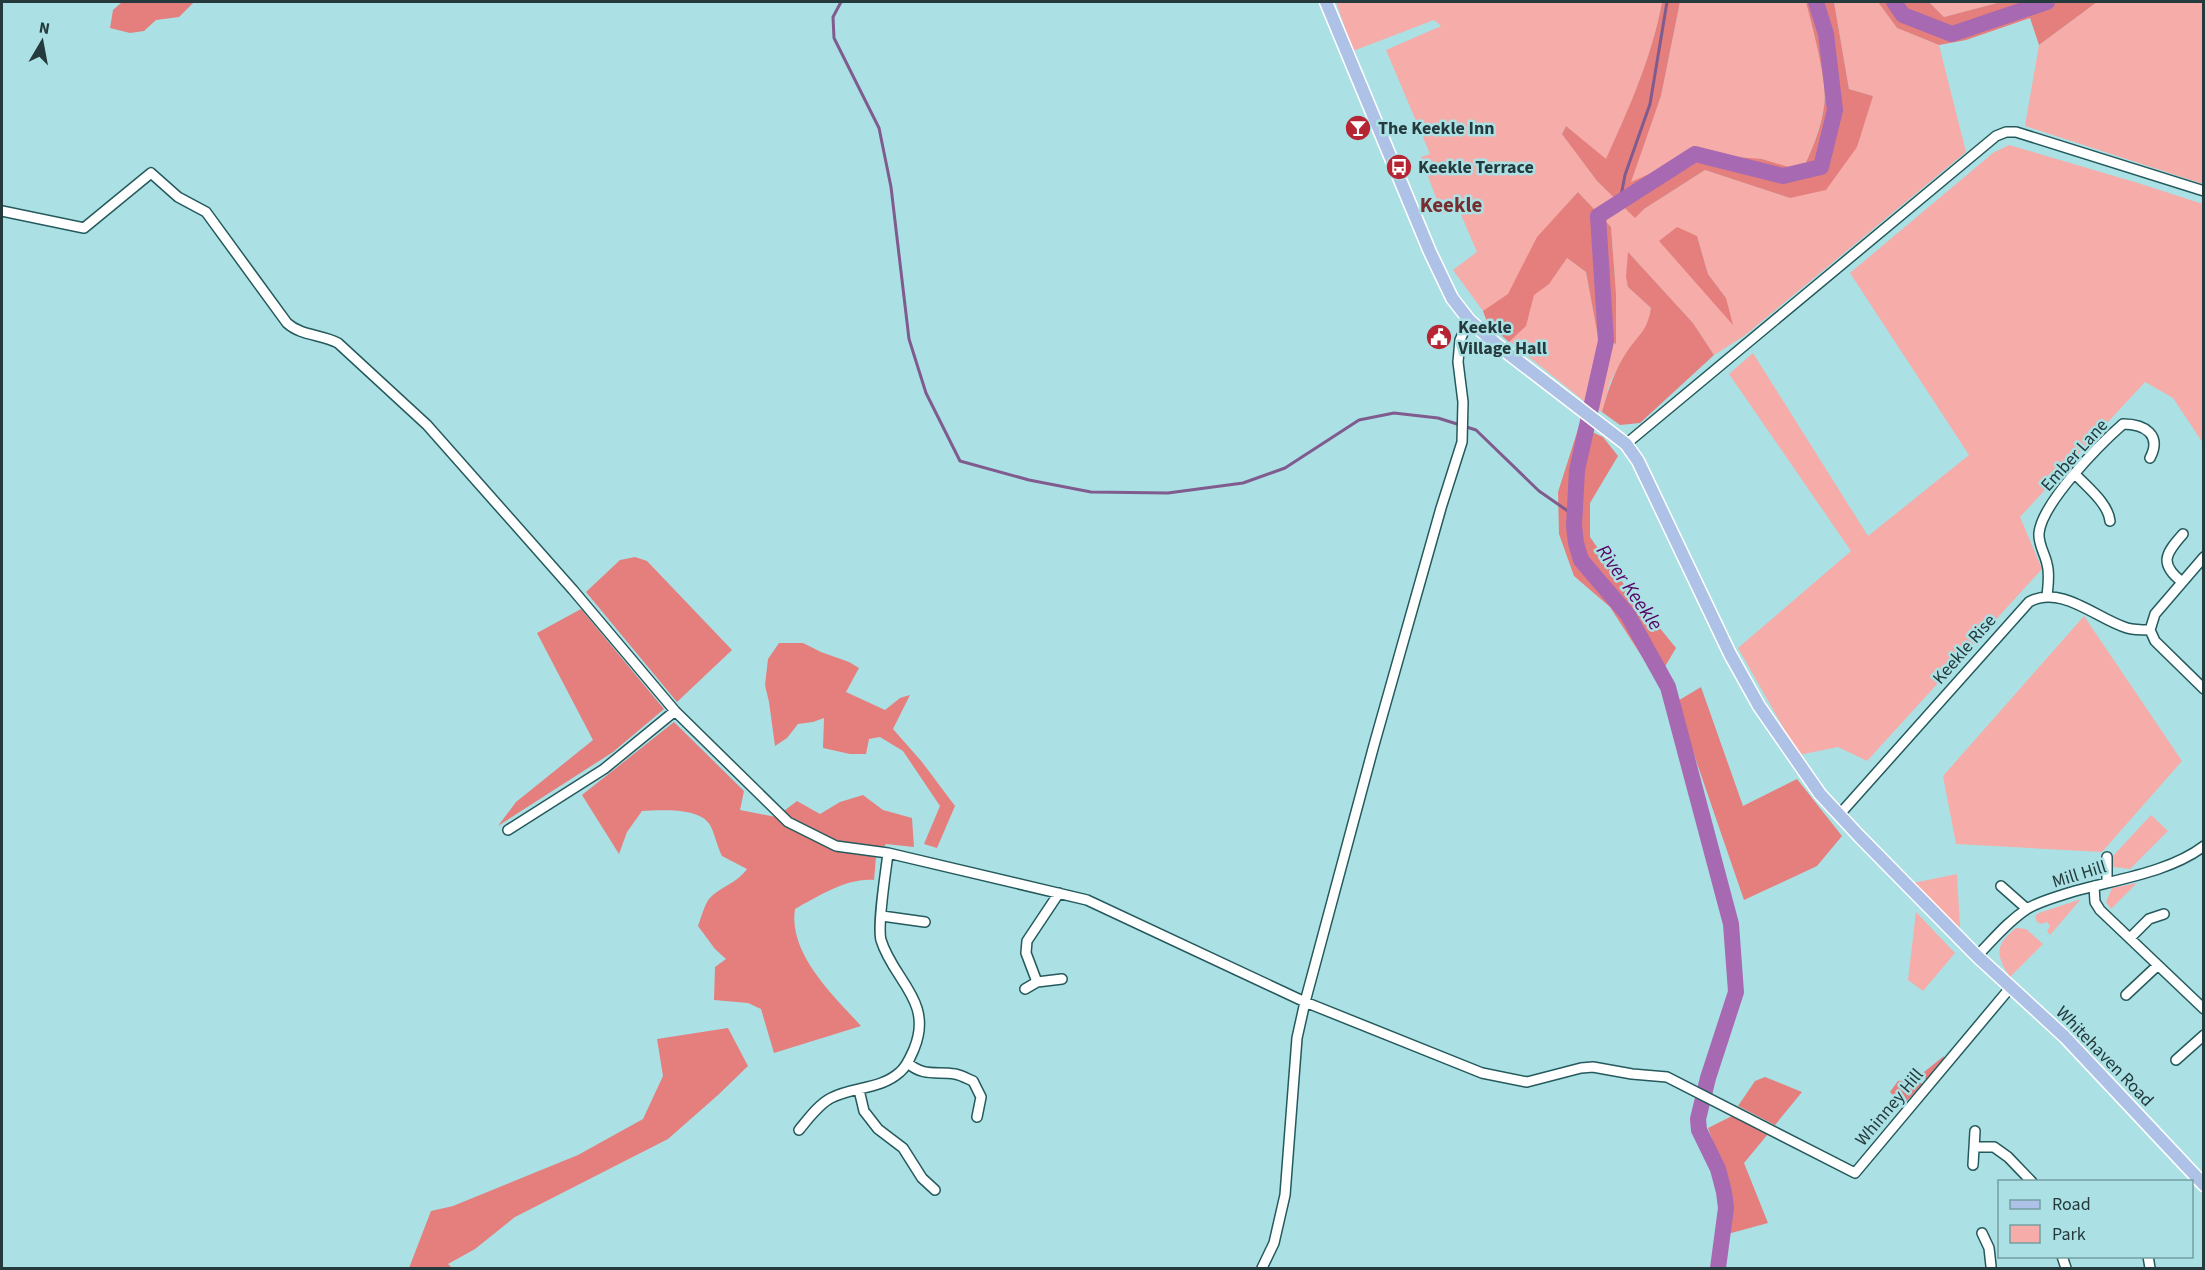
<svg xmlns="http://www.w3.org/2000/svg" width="2205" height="1270" viewBox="0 0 2205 1270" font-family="'Source Sans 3',sans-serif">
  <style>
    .green { fill: #f6aca9; fill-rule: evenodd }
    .forest { fill: #e47f7d }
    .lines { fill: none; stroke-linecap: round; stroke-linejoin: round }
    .stream { stroke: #805b8e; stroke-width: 3 }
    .river { stroke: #a769b1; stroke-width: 16 }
    .minor-casing { stroke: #255a5d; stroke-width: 12 }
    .major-casing { stroke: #fff; stroke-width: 15 }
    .minor { stroke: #fff; stroke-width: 9 }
    .major { stroke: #adc2e6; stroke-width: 12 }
    .labels { text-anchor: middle; stroke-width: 5; stroke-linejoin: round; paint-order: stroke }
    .poi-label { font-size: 18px; font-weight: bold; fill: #243a3c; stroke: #abe1e5; text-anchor: start }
    .street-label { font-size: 18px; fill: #243a3c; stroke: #abe1e5 }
    .water-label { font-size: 20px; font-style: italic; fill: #580364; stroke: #abe1e5 }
    .quarter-label { font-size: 21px; font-weight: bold; fill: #762f30; stroke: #abe1e5 }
  </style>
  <rect width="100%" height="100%" fill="#abe1e5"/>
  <!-- green -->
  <path class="green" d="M 1336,2 L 1662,2 C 1652,58 1629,108 1606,160 L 1566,126 L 1562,133 L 1597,181 L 1635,217 L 1644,209 L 1705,170 L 1790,198 L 1873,96 L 1849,89 L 1834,2 L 1878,2 L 1897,28 L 1939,45 L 1966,152 L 1744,336 L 1714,355 L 1693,323 L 1628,252 L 1628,287 L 1651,308 L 1648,326 L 1628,350 L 1610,382 L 1602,412 L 1583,403 L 1584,401 L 1488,324 L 1483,311 L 1453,270 L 1477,252 L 1459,210 L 1442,214 L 1421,157 L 1430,154 L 1386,50 L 1441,26 L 1434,20 L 1353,51 ZM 1578,192 L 1611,227 L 1616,293 L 1615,344 L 1598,337 L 1586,272 L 1567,258 L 1565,207 ZM 1697,236 L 1708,274 L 1726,298 L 1659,241 Z
    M 1680,2 L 1806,2 C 1812,26 1828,83 1824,106 C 1820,130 1812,150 1802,172 L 1762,159 L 1630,182 L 1661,96 Z
    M 1929,2 L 2001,2 L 1944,17 Z
    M 2097,2 L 2203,2 L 2203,184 L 2025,126 L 2039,45 Z
    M 2009,145 L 2138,183 L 2203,204 L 2203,443 L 2173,398 L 2145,382 L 2020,517 L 2042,569 L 1867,761 L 1838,747 L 1799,755 L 1738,648 L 1851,551 L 1729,374 L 1753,353 L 1868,536 L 1969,455 L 1850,273 L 1993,153 Z
    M 2084,616 L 2182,761 L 2102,852 L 1956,844 L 1943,776 Z
    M 2151,815 L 2168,831 L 2130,869 L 2113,867 L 2113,856 Z
    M 1957,874 L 1960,927 L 1959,932 L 1913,883 Z
    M 2137,883 L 2111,909 L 2106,902 L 2112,888 Z
    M 2081,899 L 2050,935 L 2047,931 L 2050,926 L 2047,922 L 2041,924 L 2037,922 L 2035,916 L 2039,913 Z
    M 1916,912 L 1955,953 L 1923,991 L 1908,980 Z
    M 2016,928 L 2026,929 L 2043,944 L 2010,977 C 1996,956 1994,945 2016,928 Z"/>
  <!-- forest -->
  <path class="forest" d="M 122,2 L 194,2 L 179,17 L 156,20 L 144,31 L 130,33 L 110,28 L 113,10 Z
    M 1662,2 L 1680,2 L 1661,96 L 1631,182 L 1695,154 L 1762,159 L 1802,171 C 1812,150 1821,129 1824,106 C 1828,83 1812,26 1806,2 L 1834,2 L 1849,89 L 1873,96 L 1857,147 L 1826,190 L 1790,198 L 1705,170 L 1644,209 L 1635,218 L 1597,181 L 1562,134 L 1566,126 L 1606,159 C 1629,108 1652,57 1662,2 Z
    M 1878,2 L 1929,2 L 1944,17 L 2001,2 L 2097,2 L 2039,45 L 2030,18 L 1966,40 L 1939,45 L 1897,28 Z
    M 1578,192 L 1611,227 L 1616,293 L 1616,344 L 1598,337 L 1586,272 L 1567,258 L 1549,284 L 1534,295 L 1526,326 L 1509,342 L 1488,324 L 1483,311 L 1508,294 L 1537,237 Z
    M 1677,227 L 1697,236 L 1708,274 L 1726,298 L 1733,325 L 1659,241 Z
    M 1628,252 L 1693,323 L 1714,355 L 1640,423 L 1620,425 L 1602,412 C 1608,390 1615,369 1628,350 C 1641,332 1647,331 1651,308 L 1628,287 L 1626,277 Z
    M 1579,426 L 1603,437 L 1618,456 L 1590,503 L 1590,537 L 1615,573 L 1676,648 L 1657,680 L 1610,607 L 1574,576 L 1559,534 L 1558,492 Z
    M 635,557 L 647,561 L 732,650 L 677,702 L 586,592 L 620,560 Z
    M 581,609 L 664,709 L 613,752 L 498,826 L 516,802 L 593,740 L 537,633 Z
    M 779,643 L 803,643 L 821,652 L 849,662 L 859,668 L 846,692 L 885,710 L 900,698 L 910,695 L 893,729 L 922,762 L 955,806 L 937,848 L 924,844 L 940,806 L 903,751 L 880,737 L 869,739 L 866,754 L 850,754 L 823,748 L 824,718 L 813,722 L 798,724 L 787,738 L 775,746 L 769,702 L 765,685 L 768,659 Z
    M 1701,687 L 1743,806 L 1797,779 L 1842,836 L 1817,866 L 1744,900 L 1676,702 Z
    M 674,722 L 744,791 L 740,810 L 776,817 L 797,801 L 820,814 L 840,802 L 863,795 L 883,810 L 912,818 L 914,847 L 886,844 L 876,857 L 874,880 C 846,878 819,896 795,909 C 788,954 834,996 861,1026 L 774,1053 L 761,1009 L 748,1003 L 714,1000 L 715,967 L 726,959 L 715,949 L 698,926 C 701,918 704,906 709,899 C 721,886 736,884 747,869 L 722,856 C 717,846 715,834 710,825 C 700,807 660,810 642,811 L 627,832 L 619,854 L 582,795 Z
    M 728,1028 L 748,1066 L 718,1095 L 668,1139 L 515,1217 L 475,1249 L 448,1264 L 452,1268 L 409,1268 L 431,1211 L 453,1206 L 578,1155 L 643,1119 L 663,1076 L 657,1039 Z
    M 1944,1056 L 1943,1062 L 1926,1081 L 1924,1072 Z
    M 1765,1077 L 1802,1092 L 1775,1125 L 1738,1106 L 1755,1081 Z
    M 1911,1080 L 1923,1084 L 1903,1105 L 1890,1092 L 1898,1081 Z
    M 1734,1115 L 1768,1134 L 1744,1163 L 1768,1223 L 1724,1235 L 1729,1202 L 1727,1179 L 1708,1128 Z"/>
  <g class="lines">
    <!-- stream -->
    <path class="stream" d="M 841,2 L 833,17 L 834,38 L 879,128 L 891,187 L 909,339 L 926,393 L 960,461 L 1029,480 L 1091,492 L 1168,493 L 1243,483 L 1285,468 L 1359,420 L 1394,413 L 1438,418 L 1476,430 L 1539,491 L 1575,516
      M 1620,201 L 1625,175 L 1650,104 L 1667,2"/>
    <!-- river -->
    <path class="river" d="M 1894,2 L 1903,15 L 1952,34 L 2047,2
      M 1718,1268 L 1726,1208 L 1724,1192 L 1718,1169 L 1699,1130 L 1698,1119 L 1708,1078 L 1736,992 L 1731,924 L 1668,687 L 1628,615 L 1581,560 L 1576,543 L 1574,526 L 1577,470 L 1606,341 L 1598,216 L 1695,154 L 1783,176 L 1821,167 L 1835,110 L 1826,34 L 1816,2"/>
    <!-- minor casing -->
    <g class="minor-casing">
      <path id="minor" d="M 2,211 L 84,228 L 151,173 L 178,197 L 206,212 L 287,323 C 301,336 321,334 338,343 L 427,425 L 573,590 L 675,711 L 788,822 L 836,846 L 888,853 L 1087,900 L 1305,1002 L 1482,1073 L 1527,1082 L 1581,1068 L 1593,1067 L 1632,1074 L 1667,1077 L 1855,1173 L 2010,988
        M 1626,444 L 1996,136 L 2006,132 L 2016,132 L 2204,191
        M 2075,474 C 2087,487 2108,503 2110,521
        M 2204,557 L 2155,614 L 2150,630 L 2155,641 L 2204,689
        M 2182,582 C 2159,564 2165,554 2183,534
        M 2047,596 C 2048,586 2050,574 2047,564 C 2045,554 2038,544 2039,533 C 2042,503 2100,444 2123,424 C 2145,424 2162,435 2150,458
        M 1839,815 L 2029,602 C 2061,584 2097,619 2127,628 C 2134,630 2143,630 2150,630
        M 508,830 L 604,769 L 675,711
        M 2107,857 L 2107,882
        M 2001,886 L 2027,909
        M 2094,886 L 2095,902 L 2100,910 L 2204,1009
        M 882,916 L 925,922
        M 2130,938 L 2149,919 L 2164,914
        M 1977,956 C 1993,940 2007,922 2027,909 C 2038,902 2053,898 2065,894 C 2110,880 2167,874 2204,846
        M 1037,982 L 1026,953 L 1027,941 L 1059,893
        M 1025,989 L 1037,982 L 1062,979
        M 2126,995 L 2157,966
        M 2176,1060 L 2204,1035
        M 908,1063 C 923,1077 937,1071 955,1074 C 961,1075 968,1079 973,1081 L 981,1097 L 977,1117
        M 859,1090 L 864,1111 L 878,1129 L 903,1148 L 922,1178 L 935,1190
        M 799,1130 C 808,1119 819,1104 831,1098 C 854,1086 880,1090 900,1072 C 907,1066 910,1058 914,1049 C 934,1001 893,980 881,940 C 877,925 886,871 888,853
        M 1974,1147 L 1994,1147 L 2008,1157 L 2032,1182
        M 1973,1165 L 1975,1131
        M 1982,1233 L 1989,1248 L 1991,1266
        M 2062,1256 L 2066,1268
        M 2148,1256 L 2150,1268
        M 1262,1268 L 1274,1243 L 1285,1195 L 1297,1038 L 1305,1002 L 1374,745 L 1441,508 L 1462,442 L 1463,402 L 1458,362 L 1460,340 L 1469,320"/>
    </g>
    <!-- major casing -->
    <g class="major-casing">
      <path id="major" d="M 1326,2 L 1430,252 L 1452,298 L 1469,320 L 1496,344 L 1626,444 L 1638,461 L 1730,654 L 1759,706 L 1820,794 L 1859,836 L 1977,956 L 2065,1037 L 2204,1185"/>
    </g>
    <!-- minor -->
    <use href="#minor" class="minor"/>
    <!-- major -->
    <use href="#major" class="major"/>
  </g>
  <!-- icons -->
  <defs>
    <g id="bar-disc" transform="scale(1.35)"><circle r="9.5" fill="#b62533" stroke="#abe1e5"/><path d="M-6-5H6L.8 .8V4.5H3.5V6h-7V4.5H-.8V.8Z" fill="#fff"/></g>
    <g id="bus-disc" transform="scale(1.35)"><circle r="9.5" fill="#b62533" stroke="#abe1e5"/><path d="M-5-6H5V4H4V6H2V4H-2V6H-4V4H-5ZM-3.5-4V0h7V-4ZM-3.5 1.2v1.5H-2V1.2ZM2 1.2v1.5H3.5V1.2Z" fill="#fff"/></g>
    <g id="civic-disc" transform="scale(1.35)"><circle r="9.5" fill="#b62533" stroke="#abe1e5"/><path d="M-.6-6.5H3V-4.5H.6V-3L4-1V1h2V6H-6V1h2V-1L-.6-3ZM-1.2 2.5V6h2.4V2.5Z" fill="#fff"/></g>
  </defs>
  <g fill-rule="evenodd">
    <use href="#bar-disc" x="1358" y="128"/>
    <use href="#bus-disc" x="1399" y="167"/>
    <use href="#civic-disc" x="1439" y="337"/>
  </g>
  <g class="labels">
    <!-- poi labels -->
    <g class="poi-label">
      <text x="1378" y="134">The Keekle Inn</text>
      <text x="1418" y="173">Keekle Terrace</text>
      <text x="1458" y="333">Keekle<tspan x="1458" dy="21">Village Hall</tspan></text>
    </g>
    <!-- street labels -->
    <g class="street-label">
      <text transform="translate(2074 455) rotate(-48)" y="6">Ember Lane</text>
      <text transform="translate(1964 649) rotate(-49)" y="6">Keekle Rise</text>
      <text transform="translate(2079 874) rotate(-17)" y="6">Mill Hill</text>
      <text transform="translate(2105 1056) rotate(46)" y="6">Whitehaven Road</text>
      <text transform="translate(1889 1107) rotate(-50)" y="6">Whinney Hill</text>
    </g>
    <!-- water labels -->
    <g class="water-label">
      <text transform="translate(1630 587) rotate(55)" y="7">River Keekle</text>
    </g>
    <!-- quarter labels -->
    <g class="quarter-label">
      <text x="1451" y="212">Keekle</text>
    </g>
  </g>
  <!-- border -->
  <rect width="2205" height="1270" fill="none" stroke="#243a3c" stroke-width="6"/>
  <!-- legend -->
  <rect x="1998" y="1180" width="195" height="78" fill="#abe1e5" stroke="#759ea1" stroke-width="1.5"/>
  <rect x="2010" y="1200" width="30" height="9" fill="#adc2e6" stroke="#759ea1" stroke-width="1.5"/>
  <text x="2052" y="1210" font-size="18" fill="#243a3c">Road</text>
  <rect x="2010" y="1225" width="30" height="18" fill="#f6aca9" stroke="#759ea1" stroke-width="1.5"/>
  <text x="2052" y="1240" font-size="18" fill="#243a3c">Park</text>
  <!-- north arrow -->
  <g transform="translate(42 42) rotate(10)" stroke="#abe1e5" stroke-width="4.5" paint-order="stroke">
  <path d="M0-4.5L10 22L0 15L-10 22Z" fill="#243a3c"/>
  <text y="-9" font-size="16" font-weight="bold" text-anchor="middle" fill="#243a3c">N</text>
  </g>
</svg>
